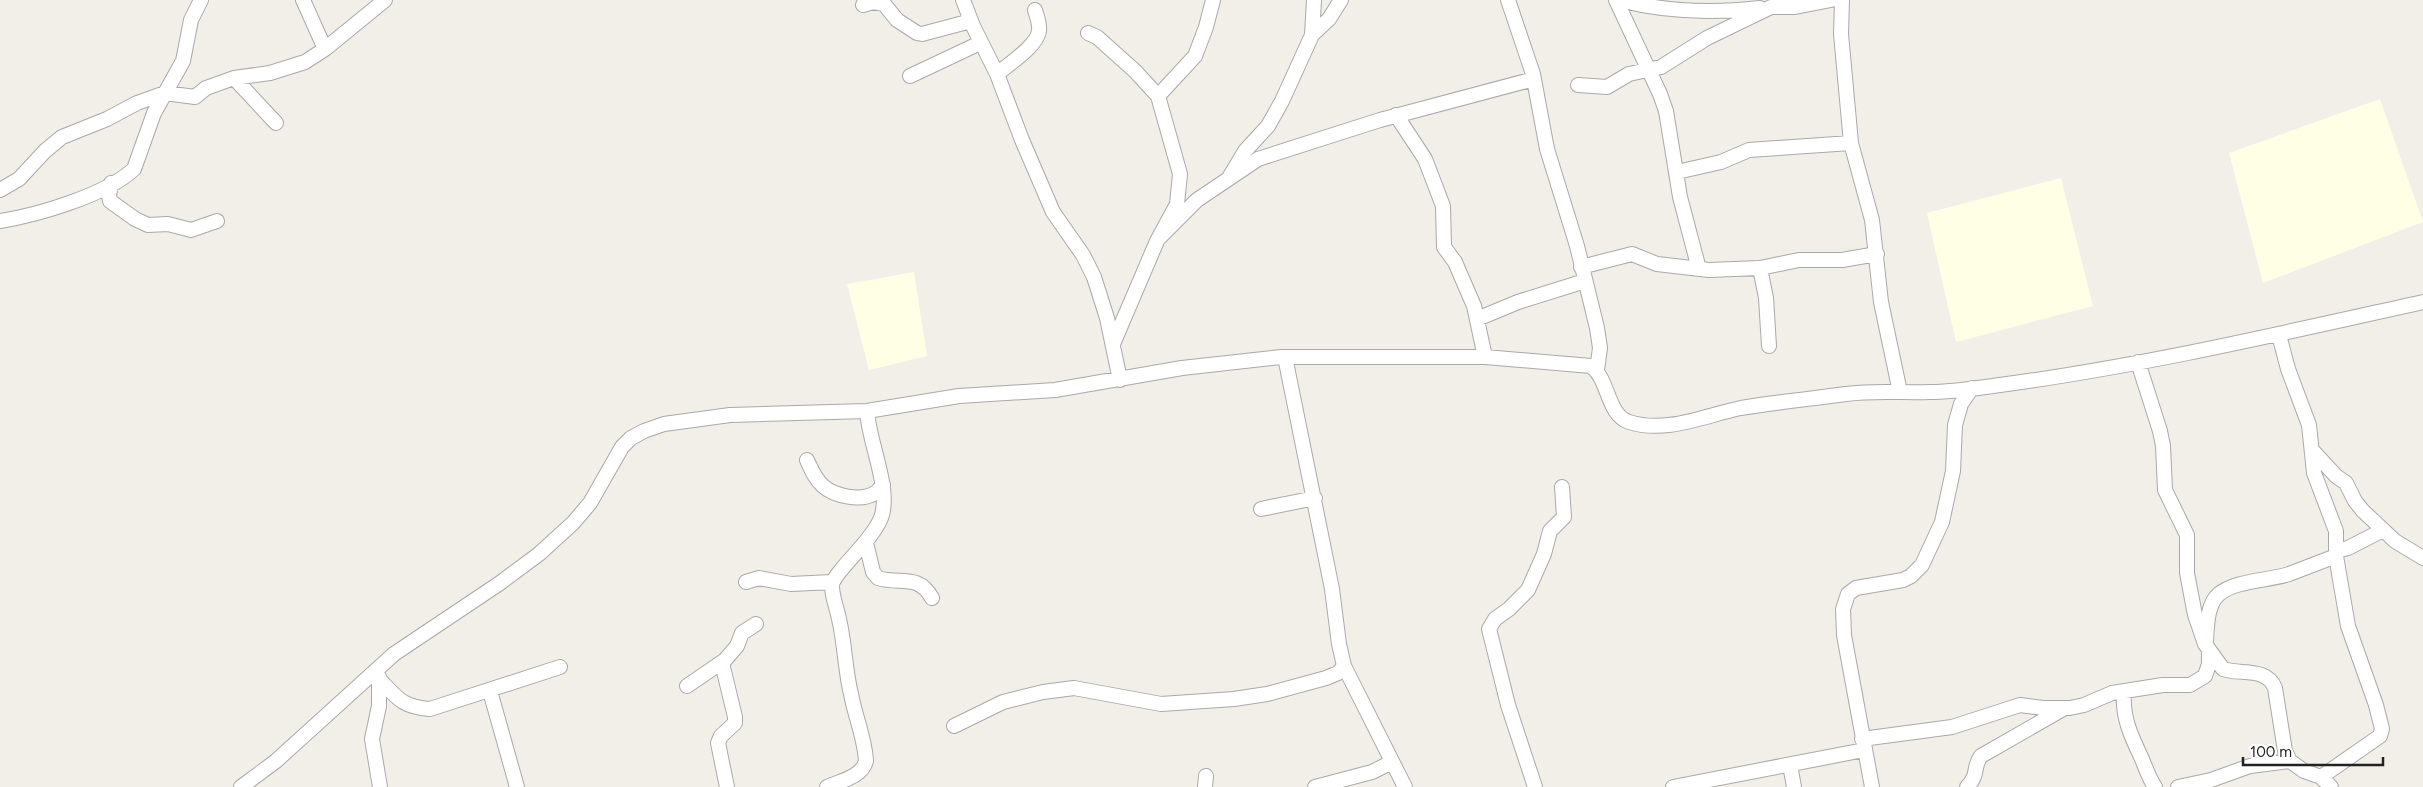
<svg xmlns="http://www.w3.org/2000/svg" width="2423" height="787" viewBox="0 0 2423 787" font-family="Figtree,sans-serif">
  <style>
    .education { fill: #ffffe5 }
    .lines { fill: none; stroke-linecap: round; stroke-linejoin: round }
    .minor-casing { stroke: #a9a9a9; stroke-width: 16 }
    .minor { stroke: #fff; stroke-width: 14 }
  </style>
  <rect width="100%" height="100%" fill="#f2efe9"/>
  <!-- education -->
  <path class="education" d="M 2380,99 L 2423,222 L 2263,283 L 2229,153 Z
    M 2061,178 L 2093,306 L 1956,342 L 1927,213 Z
    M 914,272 L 927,356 L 869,370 L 847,284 Z"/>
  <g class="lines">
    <!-- minor casing -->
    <g class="minor-casing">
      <path id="minor" d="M 303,0 L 325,49
        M 963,0 L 973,26 L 997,74 L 1022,140 L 1053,212 L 1083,255 L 1094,277 L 1107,318 L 1120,380
        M 1508,0 L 1533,74 L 1547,149 L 1577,246 L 1597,328 L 1600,348 L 1597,370
        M 1616,0 L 1660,94 L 1666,111 L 1680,197 L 1699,269
        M 1620,0 C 1665,12 1714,13 1760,8
        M 1842,0 L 1841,34 L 1851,143 L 1872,220 L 1881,302 L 1900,392
        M 863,5 L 873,2 L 884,4 L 897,20 L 917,33 L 922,34 L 971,21
        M 1088,33 L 1097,37 L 1135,71 L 1158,96 L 1180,174 L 1177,204 L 1157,241 L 1113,344
        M 1312,35 L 1329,19 L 1341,0
        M 997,74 C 1009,64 1037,46 1039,31 C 1040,24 1037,17 1035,10
        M 910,76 L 980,43
        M 234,78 L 276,123
        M 1578,85 L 1607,87 L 1629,74 L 1661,67 L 1707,38 L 1771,7 L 1795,7 L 1831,0
        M 1158,96 L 1195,56 L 1206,27 L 1213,0
        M 1396,115 L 1425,159 L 1443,206 L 1444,247 L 1455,262 L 1474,306 L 1485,357
        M 1677,172 L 1721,162 L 1749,150 L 1851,143
        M 1230,176 L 1245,151 L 1268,126 L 1282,101 L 1312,35 L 1314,0
        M 111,183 L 109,196 L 110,201 L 135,219 L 148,225 L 168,224 L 191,230 L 217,221
        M 0,190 L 19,179 L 45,151 L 62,137 L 107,119 L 137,103 L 165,93 L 195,97 L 206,88 L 234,78 L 270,73 L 305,62 L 325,49 L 385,0
        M 0,221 C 38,215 106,195 134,169 L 154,113 L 183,61 L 191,20 L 201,0
        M 1160,237 L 1197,200 L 1258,159 L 1380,120 L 1534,79
        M 1581,267 L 1632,254 L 1657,264 L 1709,270 L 1760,268 L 1799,260 L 1842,260 L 1877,254
        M 1760,268 L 1766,298 L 1769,346
        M 1477,319 L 1518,302 L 1585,281
        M 2279,335 L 2288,369 L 2309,425 L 2314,473 L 2336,531 L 2336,556 L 2348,626 L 2376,705 L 2382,729 L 2380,736 L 2321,777
        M 1285,357 L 1332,589 L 1339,644 L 1344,666 L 1405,787
        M 2138,362 L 2160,431 L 2163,446 L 2165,490 L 2187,535 L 2187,573 L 2195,615 L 2205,644 L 2223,669 C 2241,675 2267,667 2275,688 L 2285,751 L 2290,761 L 2304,771 L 2321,777 L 2331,787
        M 2312,450 L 2336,476 L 2346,483 L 2355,501 L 2363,511 L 2395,541 L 2423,558
        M 807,460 C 811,469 815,479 823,486 C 834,496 861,502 875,493 C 878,492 880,487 883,485
        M 1261,509 L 1315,498
        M 866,543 L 873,572 L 878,578 C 900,585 918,573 932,598
        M 2336,551 L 2348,548 L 2383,530
        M 746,582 L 759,578 L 791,584 L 832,582
        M 2206,641 C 2207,626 2207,604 2219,594 C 2236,580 2268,581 2289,574 C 2305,568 2320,562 2336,556
        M 722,663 L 735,717 L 735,723 L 721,736 L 718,743 L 727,787
        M 379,677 L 379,706 L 372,739 L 380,787
        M 380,680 C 398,699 403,707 430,709 L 560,667
        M 687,686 L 725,660 L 737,646 L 742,633 L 756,624
        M 490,691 L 517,787
        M 2124,692 C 2122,717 2131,736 2142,759 C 2146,769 2149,778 2155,787
        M 954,726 L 1003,702 L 1043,692 L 1074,688 L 1161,704 L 1234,699 L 1267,694 L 1326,678 L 1338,673 L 1344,666
        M 1862,739 L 1952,727 L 2020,705 L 2043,708 L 2070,708 L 2084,705 L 2112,693 L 2163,685 L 2190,685 L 2205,676 L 2209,664 L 2209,650
        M 1790,765 L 1794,787
        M 241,787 L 276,761 L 394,654 L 500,583 L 539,554 L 573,523 L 590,503 L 622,447 L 631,438 L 644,431 L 664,424 L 730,415 L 867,411 L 959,396 L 1055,390 L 1182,368 L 1281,357 L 1485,357 L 1591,366 C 1609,379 1607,415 1629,422 C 1666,434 1706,415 1741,408 C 1776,402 1811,399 1846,394 C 1874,390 1902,393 1930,392 C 1953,392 1977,388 2000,385 C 2142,366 2283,333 2423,302
        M 827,787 C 840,781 862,777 866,761 C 865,739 855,716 851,694 C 845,670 845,644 839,619 C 837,608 832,597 832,586 C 832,573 875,539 882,515 C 890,486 869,443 867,411
        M 1205,787 L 1206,776
        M 1315,787 L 1372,772 L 1392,762
        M 1535,787 L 1508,705 L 1489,629 L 1495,619 L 1509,609 L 1528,590 L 1544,554 L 1550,531 L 1564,517 L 1562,487
        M 1673,787 L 1864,750
        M 1872,787 L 1844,635 L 1843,609 L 1848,594 L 1856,588 L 1903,580 L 1911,576 L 1922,565 L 1942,522 L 1953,471 L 1955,425 L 1961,404 L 1972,388
        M 1967,787 C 1980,773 1972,768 1981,756 L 2063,709
        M 2178,787 L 2211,780 L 2250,766 L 2290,761"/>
    </g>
    <!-- minor -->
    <use href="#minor" class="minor"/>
  </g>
  <!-- scale -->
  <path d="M2243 757v8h140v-8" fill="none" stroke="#222222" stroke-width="2.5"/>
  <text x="2250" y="757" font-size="15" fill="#222222" stroke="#ffffff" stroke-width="4" paint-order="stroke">100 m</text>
</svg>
